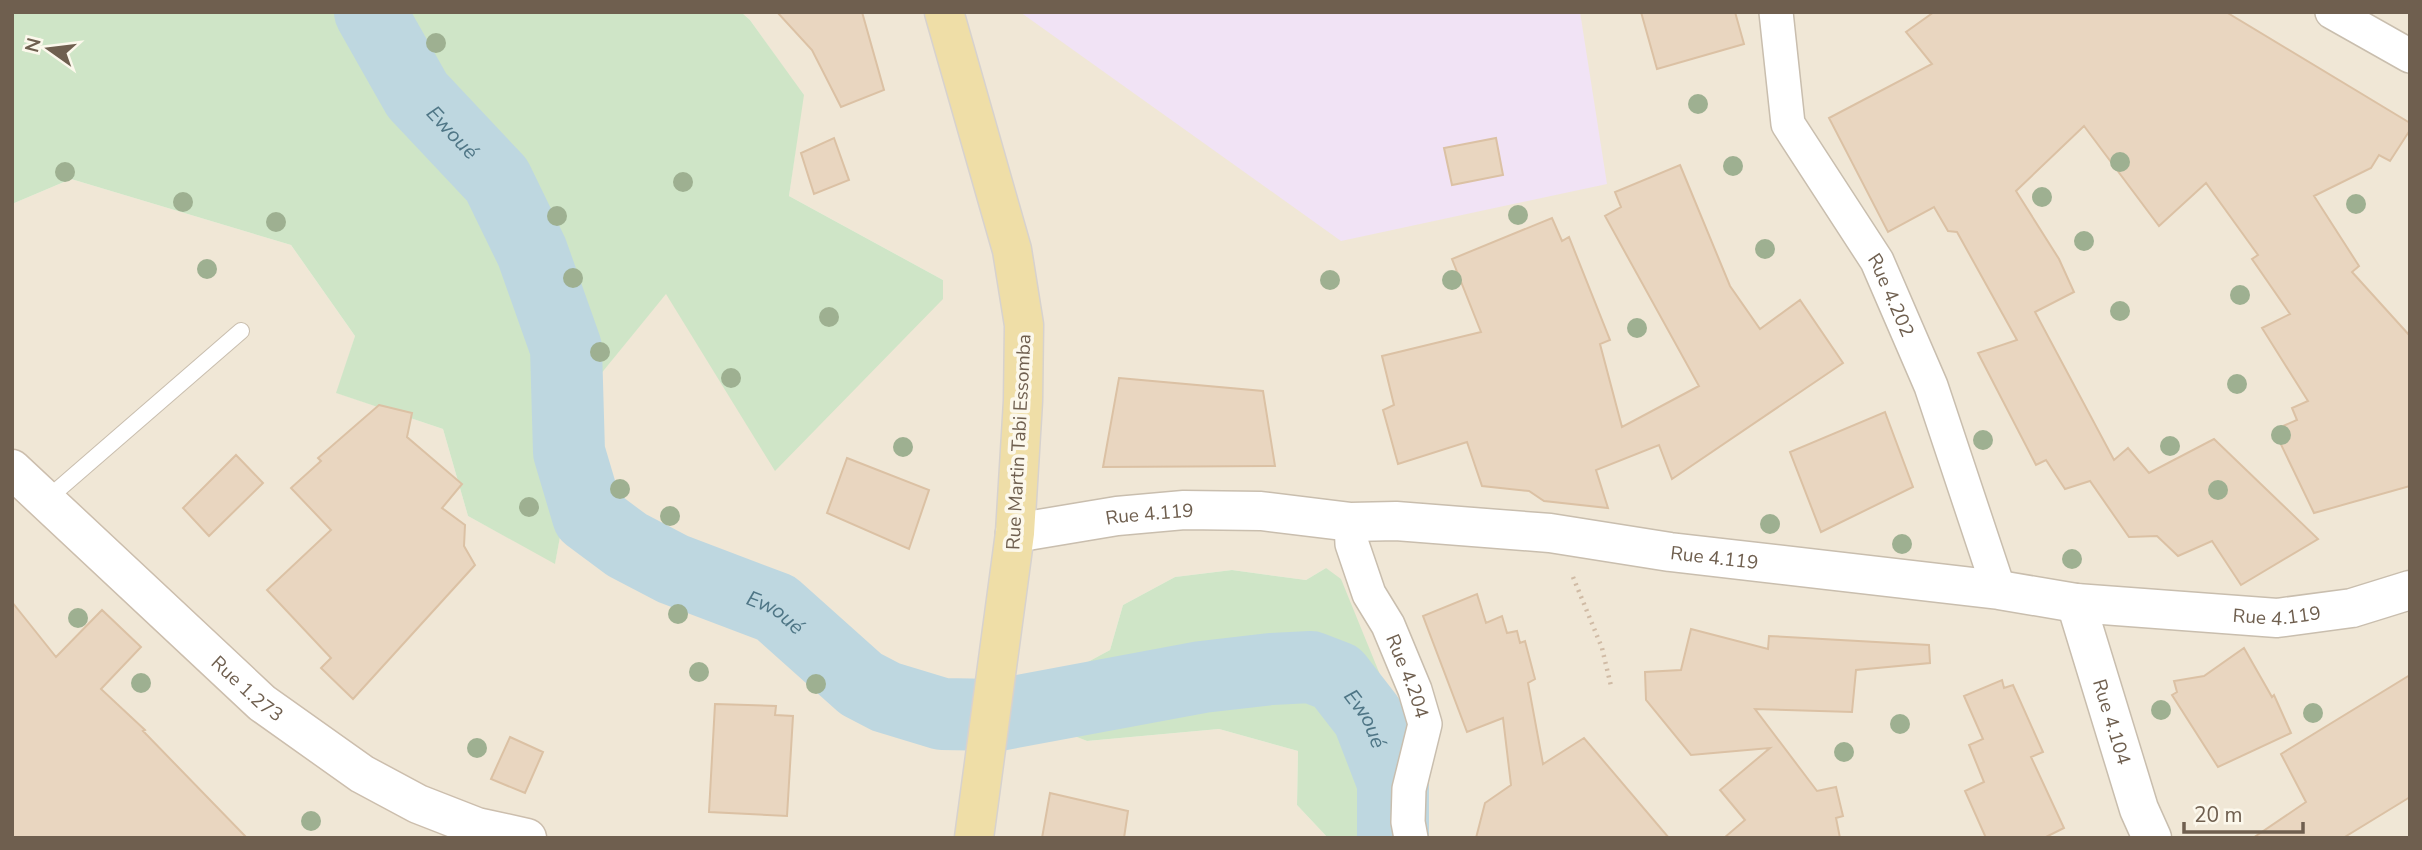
<svg xmlns="http://www.w3.org/2000/svg" width="2422" height="850" viewBox="0 0 2422 850" font-family="'Nunito Sans',sans-serif">
  <style>
    .residential { fill: #f0e7d6; fill-rule: evenodd }
    .education { fill: #f1e3f5 }
    .green { fill: #cfe5c7 }
    .lines { fill: none; stroke-linecap: round; stroke-linejoin: round }
    .river { stroke: #bed7e0; stroke-width: 72 }
    .building { fill: #e9d6c0; stroke: #dbc1a4; stroke-width: 2 }
    .service-casing { stroke: #c9beae; stroke-width: 18 }
    .minor-casing { stroke: #c9beae; stroke-width: 36 }
    .tertiary-casing { stroke: #c9beae; stroke-width: 41 }
    .secondary-casing { stroke: #ccbead; stroke-width: 41 }
    .primary-casing { stroke: #d7d2ce; stroke-width: 41 }
    .path { stroke: #d0bba5; stroke-width: 4.5; stroke-dasharray: 2 5; stroke-linecap: butt }
    .service { stroke: #fff; stroke-width: 16 }
    .minor { stroke: #fff; stroke-width: 33 }
    .tertiary { stroke: #fff; stroke-width: 38 }
    .secondary { stroke: #fff; stroke-width: 38 }
    .primary { stroke: #efdea7; stroke-width: 38 }
    .tree { fill: #9eb091 }
    .labels { text-anchor: middle; stroke-width: 7; stroke-linejoin: round; paint-order: stroke }
    .street-label { font-size: 19px; fill: #6f5f4f; stroke: #fcf8ec }
    .water-label { font-size: 21px; font-style: italic; fill: #4f7686; stroke: #fcf8ec }
  </style>
  <rect width="100%" height="100%" fill="#f9f4e7"/>
  <!-- residential -->
  <path class="residential" d="M 741,12 L 2410,12 L 2410,838 L 1402,838 L 1326,568 L 1306,580 L 1232,570 L 1175,577 L 1123,605 L 1110,650 L 1047,684 L 1037,720 L 1087,741 L 1219,729 L 1298,751 L 1297,805 L 1328,838 L 12,838 L 12,204 L 71,179 L 291,245 L 355,336 L 337,393 L 443,429 L 468,516 L 555,563 L 587,391 L 666,293 L 943,280 L 789,196 L 803,95 L 750,20 ZM 984,704 L 997,715 L 945,714 L 946,713 Z"/>
  <!-- education -->
  <path class="education" d="M 1020,12 L 1580,12 L 1607,184 L 1341,241 Z"/>
  <!-- green -->
  <path class="green" d="M 12,12 L 741,12 L 750,20 L 804,95 L 789,196 L 943,280 L 943,299 L 775,471 L 666,294 L 587,391 L 555,564 L 468,516 L 443,429 L 336,393 L 355,336 L 291,245 L 71,179 L 12,204 Z
    M 1326,568 L 1341,579 L 1394,709 L 1402,838 L 1328,838 L 1297,805 L 1298,751 L 1219,729 L 1087,741 L 1037,721 L 1047,684 L 1110,650 L 1123,605 L 1175,577 L 1232,570 L 1306,580 Z"/>
  <g class="lines">
    <!-- river -->
    <path class="river" id="s1" d="M 370,12 L 417,95 L 497,180 L 532,252 L 566,348 L 569,452 L 588,516 L 627,545 L 673,569 L 776,608 L 861,684 L 886,697 L 942,714 L 998,715 L 1202,677 L 1271,669 L 1311,667 L 1337,677 L 1368,717 L 1393,782 L 1393,838"/>
  </g>
  <!-- building -->
  <path class="building" d="M 777,12 L 862,12 L 884,90 L 841,107 L 812,50 Z
    M 1641,12 L 1735,12 L 1744,44 L 1657,69 Z
    M 1934,12 L 2226,12 L 2410,123 L 2410,130 L 2390,161 L 2379,155 L 2371,168 L 2314,196 L 2359,266 L 2352,272 L 2410,336 L 2410,486 L 2314,513 L 2274,430 L 2297,420 L 2292,408 L 2308,401 L 2262,328 L 2290,314 L 2252,259 L 2258,255 L 2206,183 L 2159,226 L 2084,126 L 2016,191 L 2059,259 L 2074,292 L 2035,312 L 2114,460 L 2128,448 L 2149,473 L 2214,439 L 2318,539 L 2241,585 L 2212,541 L 2178,556 L 2157,536 L 2129,537 L 2090,481 L 2065,489 L 2046,460 L 2036,465 L 1978,353 L 2017,340 L 1957,232 L 1948,231 L 1934,207 L 1888,232 L 1829,118 L 1932,64 L 1906,32 Z
    M 834,138 L 849,180 L 814,194 L 801,153 Z
    M 1496,138 L 1503,175 L 1452,185 L 1444,148 Z
    M 1680,165 L 1730,286 L 1760,329 L 1800,300 L 1843,363 L 1672,479 L 1659,445 L 1596,470 L 1608,508 L 1544,501 L 1529,491 L 1482,486 L 1467,442 L 1398,464 L 1383,410 L 1394,405 L 1382,356 L 1481,332 L 1452,259 L 1552,218 L 1562,241 L 1569,237 L 1610,340 L 1600,344 L 1622,427 L 1699,386 L 1605,216 L 1621,207 L 1615,192 Z
    M 1119,378 L 1263,391 L 1275,466 L 1103,467 Z
    M 379,405 L 412,413 L 407,437 L 462,484 L 442,508 L 465,525 L 464,546 L 475,565 L 353,699 L 321,668 L 331,658 L 267,590 L 331,530 L 291,488 L 321,461 L 318,458 Z
    M 1885,412 L 1913,487 L 1821,532 L 1790,452 Z
    M 236,455 L 263,483 L 209,536 L 183,508 Z
    M 847,458 L 929,490 L 909,549 L 827,513 Z
    M 1477,594 L 1486,623 L 1502,616 L 1507,633 L 1517,631 L 1520,643 L 1525,641 L 1535,679 L 1528,683 L 1543,764 L 1584,738 L 1669,838 L 1476,838 L 1485,803 L 1511,785 L 1503,718 L 1467,732 L 1423,616 Z
    M 12,602 L 56,657 L 102,610 L 141,647 L 101,689 L 145,730 L 143,731 L 247,838 L 12,838 Z
    M 1691,629 L 1768,649 L 1769,636 L 1929,645 L 1930,663 L 1856,670 L 1852,712 L 1755,709 L 1817,791 L 1836,787 L 1843,816 L 1836,818 L 1840,838 L 1724,838 L 1745,820 L 1720,790 L 1770,748 L 1691,755 L 1646,700 L 1645,672 L 1681,670 Z
    M 2244,648 L 2272,697 L 2274,695 L 2291,733 L 2218,767 L 2172,695 L 2177,692 L 2174,681 L 2204,676 Z
    M 2410,675 L 2410,797 L 2343,838 L 2253,838 L 2306,802 L 2281,754 Z
    M 2002,680 L 2004,688 L 2013,685 L 2043,752 L 2031,757 L 2064,828 L 2044,838 L 1986,838 L 1965,791 L 1984,782 L 1969,745 L 1983,739 L 1964,696 Z
    M 715,704 L 776,706 L 775,715 L 793,716 L 787,816 L 709,812 Z
    M 510,737 L 543,752 L 525,793 L 491,779 Z
    M 1050,793 L 1128,811 L 1124,838 L 1042,838 Z"/>
  <g class="lines">
    <!-- service casing -->
    <g class="service-casing">
      <path id="service" d="M 46,500 L 241,331"/>
    </g>
    <!-- minor casing -->
    <g class="minor-casing">
      <g id="minor">
        <path id="s2" d="M 1776,12 L 1788,124 L 1877,261 L 1931,386 L 1999,590"/>
        <path d="M 2332,12 L 2410,56"/>
        <path id="s3" d="M 1351,522 L 1352,544 L 1369,594 L 1388,625 L 1415,690 L 1425,724 L 1409,789 L 1408,822 L 1411,838"/>
      </g>
    </g>
    <!-- tertiary casing -->
    <g class="tertiary-casing">
      <g id="tertiary">
        <path id="s4" d="M 1015,533 L 1117,516 L 1184,510 L 1261,511 L 1351,522 L 1396,521 L 1550,533 L 1670,552 L 1999,590 L 2076,603 L 2277,618 L 2352,608 L 2410,590"/>
        <path id="s5" d="M 2076,603 L 2139,809 L 2152,838"/>
      </g>
    </g>
    <!-- secondary casing -->
    <g class="secondary-casing">
      <g id="secondary">
        <path id="s6" d="M 12,469 L 262,703 L 362,774 L 418,804 L 477,827 L 527,838"/>
      </g>
    </g>
    <!-- primary casing -->
    <g class="primary-casing">
      <path id="primary" d="M 944,12 L 1012,250 L 1024,325 L 1023,401 L 1015,533 L 974,838"/>
    </g>
    <!-- path -->
    <path class="path" d="M 1573,577 L 1602,648 L 1611,686"/>
    <!-- service -->
    <use href="#service" class="service"/>
    <!-- minor -->
    <use href="#minor" class="minor"/>
    <!-- tertiary -->
    <use href="#tertiary" class="tertiary"/>
    <!-- secondary -->
    <use href="#secondary" class="secondary"/>
    <!-- primary -->
    <use href="#primary" class="primary"/>
  </g>
  <!-- trees -->
  <g class="tree">
    <circle cx="436" cy="43" r="10"/>
    <circle cx="1698" cy="104" r="10"/>
    <circle cx="2120" cy="162" r="10"/>
    <circle cx="1733" cy="166" r="10"/>
    <circle cx="65" cy="172" r="10"/>
    <circle cx="683" cy="182" r="10"/>
    <circle cx="2042" cy="197" r="10"/>
    <circle cx="183" cy="202" r="10"/>
    <circle cx="2356" cy="204" r="10"/>
    <circle cx="1518" cy="215" r="10"/>
    <circle cx="557" cy="216" r="10"/>
    <circle cx="276" cy="222" r="10"/>
    <circle cx="2084" cy="241" r="10"/>
    <circle cx="1765" cy="249" r="10"/>
    <circle cx="207" cy="269" r="10"/>
    <circle cx="573" cy="278" r="10"/>
    <circle cx="1330" cy="280" r="10"/>
    <circle cx="1452" cy="280" r="10"/>
    <circle cx="2240" cy="295" r="10"/>
    <circle cx="2120" cy="311" r="10"/>
    <circle cx="829" cy="317" r="10"/>
    <circle cx="1637" cy="328" r="10"/>
    <circle cx="600" cy="352" r="10"/>
    <circle cx="731" cy="378" r="10"/>
    <circle cx="2237" cy="384" r="10"/>
    <circle cx="2281" cy="435" r="10"/>
    <circle cx="1983" cy="440" r="10"/>
    <circle cx="2170" cy="446" r="10"/>
    <circle cx="903" cy="447" r="10"/>
    <circle cx="620" cy="489" r="10"/>
    <circle cx="2218" cy="490" r="10"/>
    <circle cx="529" cy="507" r="10"/>
    <circle cx="670" cy="516" r="10"/>
    <circle cx="1770" cy="524" r="10"/>
    <circle cx="1902" cy="544" r="10"/>
    <circle cx="2072" cy="559" r="10"/>
    <circle cx="678" cy="614" r="10"/>
    <circle cx="78" cy="618" r="10"/>
    <circle cx="699" cy="672" r="10"/>
    <circle cx="141" cy="683" r="10"/>
    <circle cx="816" cy="684" r="10"/>
    <circle cx="2161" cy="710" r="10"/>
    <circle cx="2313" cy="713" r="10"/>
    <circle cx="1900" cy="724" r="10"/>
    <circle cx="477" cy="748" r="10"/>
    <circle cx="1844" cy="752" r="10"/>
    <circle cx="311" cy="821" r="10"/>
  </g>
  <g class="labels">
    <!-- street labels -->
    <g class="street-label">
      <text dy="7" stroke="none"><textPath href="#s2" startOffset="313">Rue 4.202</textPath></text>
      <text transform="translate(1018 442) rotate(-87)" y="7">Rue Martin Tabi Essomba</text>
      <text dy="7" stroke="none"><textPath href="#s4" startOffset="136">Rue 4.119</textPath></text>
      <text dy="7" stroke="none"><textPath href="#s4" startOffset="704">Rue 4.119</textPath></text>
      <text dy="7" stroke="none"><textPath href="#s4" startOffset="1270">Rue 4.119</textPath></text>
      <text dy="7" stroke="none"><textPath href="#s3" startOffset="166">Rue 4.204</textPath></text>
      <text dy="7" stroke="none"><textPath href="#s6" startOffset="322">Rue 1.273</textPath></text>
      <text dy="7" stroke="none"><textPath href="#s5" startOffset="124">Rue 4.104</textPath></text>
    </g>
    <!-- water labels -->
    <g class="water-label">
      <text dy="7" stroke="none"><textPath href="#s1" startOffset="147">Ewoué</textPath></text>
      <text dy="7" stroke="none"><textPath href="#s1" startOffset="777">Ewoué</textPath></text>
      <text dy="7" stroke="none"><textPath href="#s1" startOffset="1428">Ewoué</textPath></text>
    </g>
  </g>
  <!-- border -->
  <rect width="2422" height="850" fill="none" stroke="#6f5f4f" stroke-width="28"/>
  <!-- north arrow -->
  <g transform="translate(49 49) rotate(284)" stroke="#fcf8ec" stroke-width="5" paint-order="stroke">
  <path d="M0-5L12 26L0 18L-12 26Z" fill="#6f5f4f"/>
  <text y="-10" font-size="19" font-weight="bold" text-anchor="middle" fill="#6f5f4f">N</text>
  </g>
  <!-- scale -->
  <path d="M2184 822v10h119v-10" fill="none" stroke="#6f5f4f" stroke-width="3.5"/>
  <text x="2194" y="822" font-size="21" fill="#6f5f4f" stroke="#fcf8ec" stroke-width="5" paint-order="stroke">20 m</text>
</svg>
